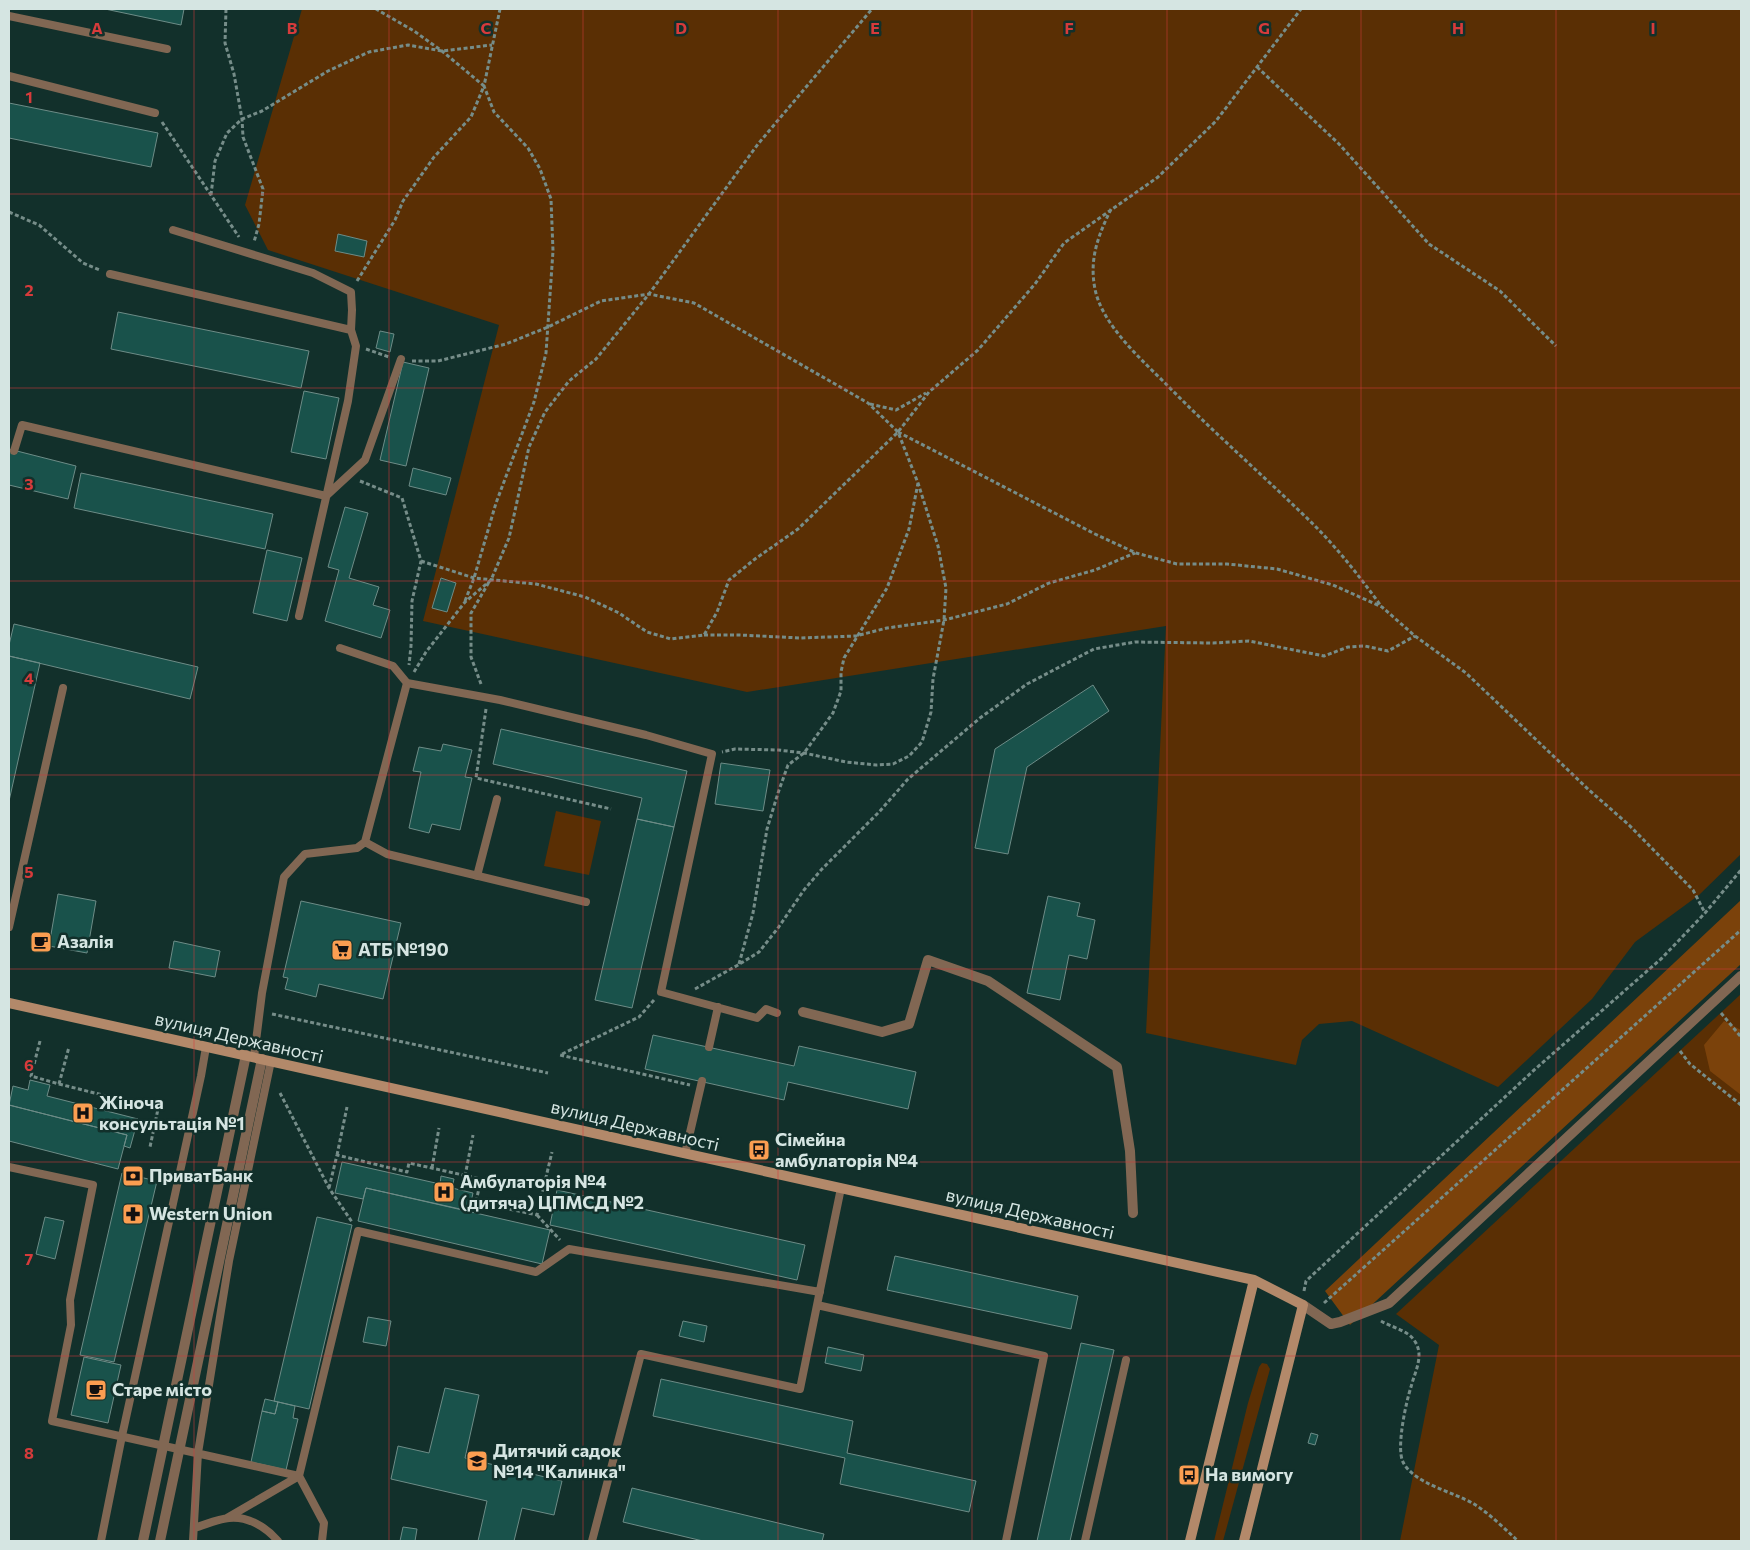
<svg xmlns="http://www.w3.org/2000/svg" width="1750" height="1550" viewBox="0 0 1750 1550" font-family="Commissioner,sans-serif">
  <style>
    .green { fill: #5a2f04 }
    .forest { fill: #7b420b }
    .building { fill: #19524b; stroke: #6d8c87 }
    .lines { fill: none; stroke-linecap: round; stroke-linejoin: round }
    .path { stroke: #768d89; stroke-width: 3; stroke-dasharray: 4 2.5; stroke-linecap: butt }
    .lane { stroke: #816753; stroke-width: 8 }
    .street { stroke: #816753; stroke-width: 10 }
    .secondary { stroke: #b3896a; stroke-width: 10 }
    .grid { fill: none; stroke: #d63b3b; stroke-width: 1; stroke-opacity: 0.55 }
    .labels { text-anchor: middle; stroke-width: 5; stroke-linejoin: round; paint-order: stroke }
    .poi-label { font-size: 18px; font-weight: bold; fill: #d5e5e2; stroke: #12302b; text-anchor: start }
    .street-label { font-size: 18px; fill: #d5e5e2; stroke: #12302b }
    .grid-label { font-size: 16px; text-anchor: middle; font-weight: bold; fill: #d63b3b; stroke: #12302b; stroke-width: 5; stroke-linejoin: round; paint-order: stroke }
  </style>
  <rect width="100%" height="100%" fill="#12302b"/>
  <!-- green -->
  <path class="green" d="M 302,9 L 1741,9 L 1741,854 L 1699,895 L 1635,942 L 1592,999 L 1498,1087 L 1352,1021 L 1319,1024 L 1302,1040 L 1296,1065 L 1146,1033 L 1166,626 L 747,692 L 423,621 L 499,325 L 268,250 L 245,205 Z
    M 556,811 L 601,821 L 589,875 L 544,866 Z
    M 1741,994 L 1741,1541 L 1400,1541 L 1439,1345 L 1396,1314 Z
    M 1262,1363 L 1267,1364 L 1270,1369 L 1223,1541 L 1214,1541 L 1248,1403 L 1259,1367 Z"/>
  <!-- forest -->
  <path class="forest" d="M 1741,900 L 1741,964 L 1350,1325 L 1325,1291 Z
    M 1724,1021 L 1741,1030 L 1741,1095 L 1710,1071 L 1704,1045 Z"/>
  <!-- building -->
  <path class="building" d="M 105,9 L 184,9 L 181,25 Z
    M 9,103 L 158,133 L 151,167 L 9,138 Z
    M 338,234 L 367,241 L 364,257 L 335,251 Z
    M 118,312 L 309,351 L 301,388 L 111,349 Z
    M 380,331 L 394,334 L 390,352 L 376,348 Z
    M 403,362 L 429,368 L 406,466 L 380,460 Z
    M 304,391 L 339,398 L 326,459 L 291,452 Z
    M 9,449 L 76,466 L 68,499 L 9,485 Z
    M 413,468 L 451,478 L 446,495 L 409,486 Z
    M 81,473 L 273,514 L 265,549 L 74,508 Z
    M 345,507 L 368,513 L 349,578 L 379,587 L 373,605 L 390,610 L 381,638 L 325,621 L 339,570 L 328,567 Z
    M 267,550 L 302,558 L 287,621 L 253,613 Z
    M 441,578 L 456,583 L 447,612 L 432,608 Z
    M 14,624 L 198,667 L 190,699 L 9,656 L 9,645 Z
    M 9,656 L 40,663 L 9,801 Z
    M 1093,685 L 1109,711 L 1027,767 L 1008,854 L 975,848 L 995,749 Z
    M 501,729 L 687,771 L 674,827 L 637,819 L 642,798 L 493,764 Z
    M 443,744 L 472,750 L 465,777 L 472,778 L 460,830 L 432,824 L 429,833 L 409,828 L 421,772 L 413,771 L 419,747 L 441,751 Z
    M 721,763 L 770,770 L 763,811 L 715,804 Z
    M 637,819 L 674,827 L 632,1008 L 595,1000 Z
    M 58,894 L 96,901 L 87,953 L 49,946 Z
    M 1048,896 L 1080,903 L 1077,916 L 1095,920 L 1087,959 L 1069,955 L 1060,1000 L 1027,993 Z
    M 301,901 L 401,923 L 383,999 L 319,984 L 316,997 L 285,989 L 288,978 L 283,977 Z
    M 174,941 L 220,951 L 215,977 L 169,968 Z
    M 653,1035 L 794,1066 L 799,1046 L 916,1072 L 908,1109 L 788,1082 L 784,1100 L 645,1069 Z
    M 30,1080 L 50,1085 L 47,1096 L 138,1119 L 130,1148 L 124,1146 L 127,1135 L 9,1105 L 13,1086 L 28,1090 Z
    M 9,1105 L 127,1135 L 118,1169 L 9,1141 Z
    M 342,1162 L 440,1184 L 441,1176 L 454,1179 L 452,1188 L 473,1193 L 469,1211 L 366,1188 L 363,1199 L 335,1193 Z
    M 122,1173 L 157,1181 L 114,1362 L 80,1355 Z
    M 366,1188 L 550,1230 L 542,1264 L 358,1221 Z
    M 557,1190 L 805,1245 L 797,1280 L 550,1225 Z
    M 45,1217 L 64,1221 L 55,1259 L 36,1254 Z
    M 317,1217 L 352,1225 L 309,1409 L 274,1401 Z
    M 895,1256 L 1078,1296 L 1071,1329 L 887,1290 Z
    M 368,1317 L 391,1321 L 386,1346 L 363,1342 Z
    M 683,1321 L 707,1326 L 704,1342 L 679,1336 Z
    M 1081,1343 L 1114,1350 L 1070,1541 L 1037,1541 Z
    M 828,1347 L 864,1355 L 861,1371 L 825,1363 Z
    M 84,1357 L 121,1365 L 108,1423 L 71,1415 Z
    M 661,1379 L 853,1421 L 847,1453 L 976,1481 L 969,1512 L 840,1484 L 845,1458 L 653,1416 Z
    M 445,1388 L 479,1395 L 465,1458 L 562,1481 L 554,1515 L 522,1508 L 514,1541 L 478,1541 L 487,1501 L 391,1479 L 398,1446 L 429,1453 Z
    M 265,1399 L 278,1402 L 275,1414 L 262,1411 Z
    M 278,1402 L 295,1406 L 293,1418 L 298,1419 L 286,1470 L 251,1462 L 262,1411 L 275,1414 Z
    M 1311,1433 L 1318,1435 L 1315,1445 L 1308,1443 Z
    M 632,1488 L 824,1534 L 822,1541 L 703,1541 L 623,1522 Z
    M 403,1527 L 417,1529 L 415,1541 L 400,1541 Z"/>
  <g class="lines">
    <!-- path -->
    <path class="path" d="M 226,9 L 225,43 L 234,74 L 242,119 L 243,137 L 263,189 L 259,224 L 254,242
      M 1257,67 L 1339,144 L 1429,244 L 1500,291 L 1556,346
      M 162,122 L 239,237
      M 211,195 L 215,161 L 227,133 L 242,119 L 262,111 L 328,71 L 369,52 L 408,45 L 442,51 L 492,45
      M 1111,209 C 1098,236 1089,259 1095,289 C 1102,325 1142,360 1167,385 C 1214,433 1265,477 1313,524 C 1339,550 1360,577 1381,606
      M 9,212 L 39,225 L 83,263 L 100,270
      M 357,281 L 395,220 L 403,201 L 434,157 L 471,117 L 484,86 L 442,51 L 414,31 L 376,9
      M 366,349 L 389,357
      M 412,361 L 438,361 L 506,344 L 548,327 L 601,301 L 649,294 L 694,303 L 868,403 L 898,432 L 918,483 L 938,546 L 946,588 L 944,620 L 933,679 L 931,712 L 922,742 L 909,756 L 893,764 L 876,765 L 846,762 L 804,753 L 778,750 L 735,749 L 722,752
      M 870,404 L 896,410 L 926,393
      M 898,432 L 1095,534 L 1136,553 L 1177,564 L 1227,564 L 1277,569 L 1333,585 L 1382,607 L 1415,636 L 1466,673 L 1589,790 L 1629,825 L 1693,890 L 1705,913
      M 360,481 L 402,498 L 421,561 L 412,601 L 411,646 L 409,665
      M 421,561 L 474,578 L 536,584 L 585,597 L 619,613 L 647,632 L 671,639 L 704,635 L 717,612 L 729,580 L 755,559 L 798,529 L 898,432 L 929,392 L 978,350 L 1035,284 L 1064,243 L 1158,177 L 1216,121 L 1301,9
      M 465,601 L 474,578 L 496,503 L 534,402 L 546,353 L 553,251 L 551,199 L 540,169 L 528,148 L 494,112 L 484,86 L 500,9
      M 704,635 L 740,635 L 800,638 L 856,636 L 887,628 L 944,620 L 1007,604 L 1049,583 L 1095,570 L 1135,553
      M 414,672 L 426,652 L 465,602 L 491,580 L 509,538 L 529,447 L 545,412 L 569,381 L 596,359 L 649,294 L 758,144 L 872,9
      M 481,684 L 471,657 L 471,613 L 489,582
      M 486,709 L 476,778 L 611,809
      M 739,964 L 753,913 L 767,829 L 778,793 L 788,765 L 804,753 L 833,713 L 841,691 L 841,672 L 844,658 L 887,588 L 909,529 L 918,483
      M 695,989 L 738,965 L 759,952 L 778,928 L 804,890 L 821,870 L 879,812 L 908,779 L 980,718 L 1027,684 L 1094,649 L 1135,642 L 1213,643 L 1249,641 L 1324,656 L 1348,647 L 1365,646 L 1388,651 L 1415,636
      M 654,1000 L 639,1017 L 560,1055 L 690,1085
      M 1721,1013 L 1741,1037
      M 272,1014 L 548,1073
      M 40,1041 L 31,1076 L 59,1084 L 69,1047
      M 1680,1051 L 1690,1064 L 1741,1105
      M 59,1084 L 158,1109 L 150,1147
      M 280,1093 L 329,1188 L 352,1222
      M 337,1155 L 347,1107
      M 432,1168 L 439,1128
      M 465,1176 L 473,1135
      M 329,1188 L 337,1155 L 407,1172 L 409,1163 L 481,1179 L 476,1202 L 537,1215 L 552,1152
      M 537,1215 L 560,1240
      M 1304,1291 L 1306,1281 L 1533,1071 L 1662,958 L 1705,913 L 1741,870
      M 1324,1303 L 1741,930
      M 1381,1321 C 1391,1327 1407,1330 1414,1340 C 1425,1355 1415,1371 1411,1387 C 1406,1402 1396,1448 1403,1462 C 1414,1484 1454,1492 1474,1504 C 1490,1514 1505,1529 1518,1541"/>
    <!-- lane -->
    <path class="lane" d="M 9,16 L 167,49
      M 9,76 L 155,113
      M 173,230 L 313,273 L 351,292 L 352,310 L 351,330
      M 110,274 L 351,330 L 356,346 L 348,401 L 299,616
      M 14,451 L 22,425 L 326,496 L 365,460 L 401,359
      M 340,648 L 393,666 L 407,683 L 500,700 L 646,735 L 712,754 L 661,992 L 757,1018 L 766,1009 L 777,1013
      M 365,842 L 387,854 L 586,902
      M 477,876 L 497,799
      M 9,927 L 63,688
      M 709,1047 L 718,1007
      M 254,1057 L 262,993 L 284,877 L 305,854 L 357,848 L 365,842 L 407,683
      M 685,1154 L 702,1081
      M 9,1167 L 93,1185 L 70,1300 L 71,1325 L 52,1421 L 299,1476
      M 841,1188 L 817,1305 L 1044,1356 L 1006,1541
      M 227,1518 L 299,1476
      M 194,1528 C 205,1525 217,1519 229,1518 C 248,1516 266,1527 278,1541
      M 101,1541 L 122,1436 L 201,1076 L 206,1047
      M 193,1541 L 198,1453 L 229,1261 L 271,1061
      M 322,1541 L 324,1523 L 299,1476 L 358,1231 L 536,1272 L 569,1249 L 820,1292
      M 592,1541 L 641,1354 L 800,1389 L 817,1305
      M 1085,1541 L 1126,1360"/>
    <!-- street -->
    <path class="street" d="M 803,1012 L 882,1032 L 909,1024 L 928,960 L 988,981 L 1117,1067 L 1130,1151 L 1133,1213
      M 1303,1305 L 1331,1324 L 1340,1322 L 1389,1303 L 1741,976
      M 143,1541 L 246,1055
      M 160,1541 L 262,1059"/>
    <!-- secondary -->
    <path class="secondary" d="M 9,1003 L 1254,1280 L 1303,1305 L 1244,1541
      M 1190,1541 L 1254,1280"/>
  </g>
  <!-- grid -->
  <path class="grid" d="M 194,9 L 194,1541M 389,9 L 389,1541M 583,9 L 583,1541M 778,9 L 778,1541M 972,9 L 972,1541M 1167,9 L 1167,1541M 1361,9 L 1361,1541M 1556,9 L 1556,1541M 9,194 L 1741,194M 9,388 L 1741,388M 9,581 L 1741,581M 9,775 L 1741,775M 9,969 L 1741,969M 9,1162 L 1741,1162M 9,1356 L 1741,1356"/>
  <!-- icons -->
  <defs>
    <g id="cafe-square" transform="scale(1.125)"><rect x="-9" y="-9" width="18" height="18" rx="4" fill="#fb9e51" stroke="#12302b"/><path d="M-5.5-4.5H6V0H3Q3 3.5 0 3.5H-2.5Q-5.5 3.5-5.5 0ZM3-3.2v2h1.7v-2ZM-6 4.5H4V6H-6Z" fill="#111"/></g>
    <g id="supermarket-square" transform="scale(1.125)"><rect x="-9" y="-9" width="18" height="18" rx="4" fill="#fb9e51" stroke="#12302b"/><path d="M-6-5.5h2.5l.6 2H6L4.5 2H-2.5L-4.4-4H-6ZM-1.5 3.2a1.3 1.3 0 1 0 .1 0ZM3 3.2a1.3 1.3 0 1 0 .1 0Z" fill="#111"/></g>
    <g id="hospital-square" transform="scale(1.125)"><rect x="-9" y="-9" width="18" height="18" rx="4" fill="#fb9e51" stroke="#12302b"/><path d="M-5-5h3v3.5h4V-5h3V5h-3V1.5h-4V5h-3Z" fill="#111"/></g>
    <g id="bus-square" transform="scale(1.125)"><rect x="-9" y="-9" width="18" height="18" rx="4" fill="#fb9e51" stroke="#12302b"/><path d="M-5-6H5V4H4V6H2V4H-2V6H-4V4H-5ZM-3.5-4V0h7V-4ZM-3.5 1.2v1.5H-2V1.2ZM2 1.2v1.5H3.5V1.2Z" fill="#111"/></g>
    <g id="bank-square" transform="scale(1.125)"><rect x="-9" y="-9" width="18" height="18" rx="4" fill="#fb9e51" stroke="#12302b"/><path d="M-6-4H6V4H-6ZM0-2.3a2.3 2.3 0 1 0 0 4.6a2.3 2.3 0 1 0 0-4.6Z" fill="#111"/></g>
    <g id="pharmacy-square" transform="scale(1.125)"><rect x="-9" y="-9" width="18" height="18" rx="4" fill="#fb9e51" stroke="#12302b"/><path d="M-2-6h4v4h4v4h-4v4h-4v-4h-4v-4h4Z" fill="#111"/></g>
    <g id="school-square" transform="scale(1.125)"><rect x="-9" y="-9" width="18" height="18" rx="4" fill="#fb9e51" stroke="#12302b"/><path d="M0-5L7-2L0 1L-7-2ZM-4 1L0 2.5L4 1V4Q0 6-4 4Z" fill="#111"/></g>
  </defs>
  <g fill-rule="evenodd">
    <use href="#cafe-square" x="41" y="942"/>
    <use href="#supermarket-square" x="342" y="950"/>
    <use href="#hospital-square" x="83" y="1113"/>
    <use href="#bus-square" x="759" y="1150"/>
    <use href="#bank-square" x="133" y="1176"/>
    <use href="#hospital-square" x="444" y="1192"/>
    <use href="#pharmacy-square" x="133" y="1214"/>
    <use href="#cafe-square" x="96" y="1390"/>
    <use href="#school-square" x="477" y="1461"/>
    <use href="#bus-square" x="1189" y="1475"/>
  </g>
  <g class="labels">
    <!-- poi labels -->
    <g class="poi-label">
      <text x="57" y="948">Азалія</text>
      <text x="358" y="956">АТБ №190</text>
      <text x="99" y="1109">Жіноча<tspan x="99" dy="21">консультація №1</tspan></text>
      <text x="775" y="1146">Сімейна<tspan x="775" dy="21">амбулаторія №4</tspan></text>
      <text x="149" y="1182">ПриватБанк</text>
      <text x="460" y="1188">Амбулаторія №4<tspan x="460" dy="21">(дитяча) ЦПМСД №2</tspan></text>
      <text x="149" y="1220">Western Union</text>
      <text x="112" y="1396">Старе місто</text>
      <text x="493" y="1457">Дитячий садок<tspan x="493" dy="21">№14 "Калинка"</tspan></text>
      <text x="1205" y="1481">На вимогу</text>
    </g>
    <!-- street labels -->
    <g class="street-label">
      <text transform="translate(239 1038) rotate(13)" y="6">вулиця Державності</text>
      <text transform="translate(635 1126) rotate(13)" y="6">вулиця Державності</text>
      <text transform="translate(1030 1214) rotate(13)" y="6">вулиця Державності</text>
    </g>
  </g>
  <g class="grid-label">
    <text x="97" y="34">A</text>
    <text x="292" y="34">B</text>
    <text x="486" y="34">C</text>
    <text x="681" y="34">D</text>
    <text x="875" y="34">E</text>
    <text x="1069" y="34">F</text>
    <text x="1264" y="34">G</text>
    <text x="1458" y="34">H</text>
    <text x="1653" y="34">I</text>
    <text x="29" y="103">1</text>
    <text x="29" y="296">2</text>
    <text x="29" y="490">3</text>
    <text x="29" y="684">4</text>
    <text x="29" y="878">5</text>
    <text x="29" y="1071">6</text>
    <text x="29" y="1265">7</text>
    <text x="29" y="1459">8</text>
  </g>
  <!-- border -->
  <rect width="1750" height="1550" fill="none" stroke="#d5e5e2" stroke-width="20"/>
</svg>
